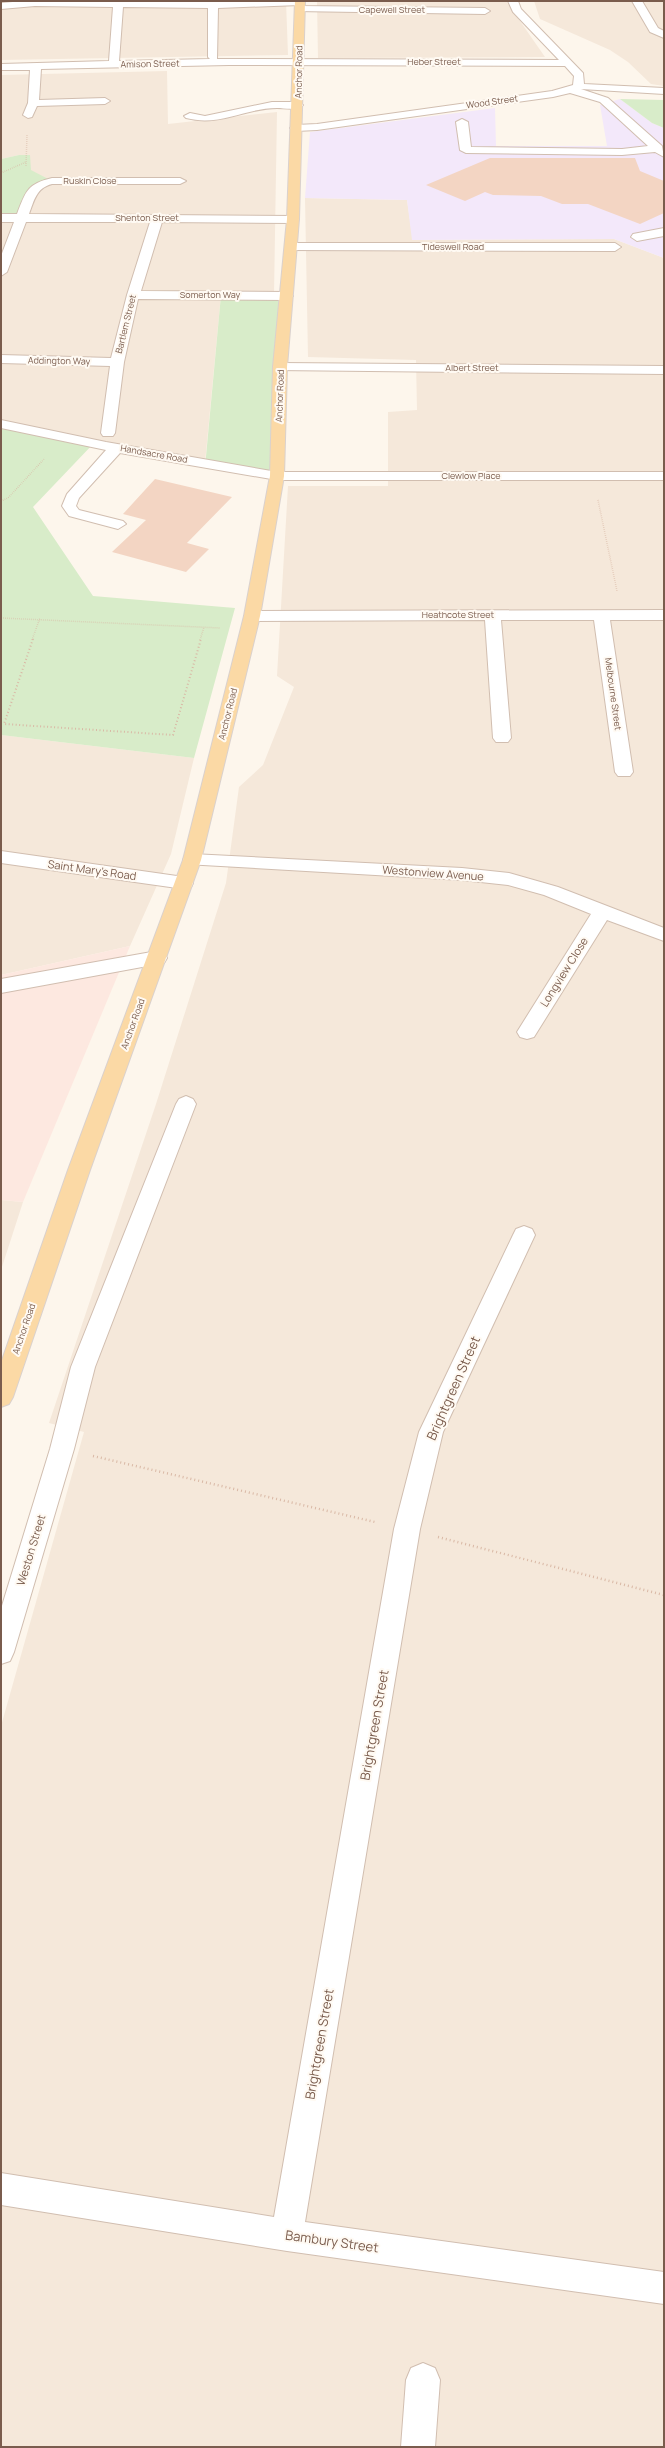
<svg xmlns="http://www.w3.org/2000/svg" width="665" height="2448" viewBox="0 0 665 2448" font-family="Manrope,sans-serif">
  <style>
    .residential { fill: #f5e8da }
    .commercial { fill: #fde8e0 }
    .education { fill: #f3e8fa }
    .green { fill: #d8ecc9 }
    .building { fill: #f3d5c3 }
    .lines { fill: none; stroke-linecap: round; stroke-linejoin: round }
    .minor-casing { stroke: #d1beb0; stroke-width: 2 }
    .major-casing { stroke: #dad1cd; stroke-width: 2 }
    .path-far2 { stroke: #d9b8a5; stroke-width: 1.5; stroke-dasharray: 0.5 1.5; stroke-linecap: butt }
    .path-far1 { stroke: #d9b8a5; stroke-width: 2; stroke-dasharray: 1 2.5; stroke-linecap: butt }
    .path { stroke: #d9b8a5; stroke-width: 2.5; stroke-dasharray: 1 3; stroke-linecap: butt }
    .minor { fill: #fff; fill-rule: evenodd }
    .major { fill: #fbd9a5; fill-rule: evenodd }
    .labels { text-anchor: middle; stroke-width: 4; stroke-linejoin: round; paint-order: stroke }
    .far-street-label { font-size: 9px; fill: #7a5c4d; stroke: #fffaf3 }
    .street-label { font-size: 11px; fill: #7a5c4d; stroke: #fffaf3 }
    .near-street-label { font-size: 13px; fill: #7a5c4d; stroke: #fffaf3 }
  </style>
  <rect width="100%" height="100%" fill="#fdf6ec"/>
  <!-- residential -->
  <path class="residential" d="M 1,1 L 286,1 L 288,55 L 1,60 Z
    M 317,1 L 506,1 L 545,57 L 318,58 Z
    M 534,1 L 664,1 L 664,86 L 651,84 L 628,62 L 610,50 L 540,19 Z
    M 167,71 L 168,124 L 277,112 L 274,295 L 221,295 L 205,463 L 1,424 L 1,218 L 31,170 L 19,155 L 1,159 L 1,75 Z
    M 305,198 L 407,200 L 413,240 L 614,239 L 664,258 L 664,2447 L 1,2447 L 1,1726 L 84,1432 L 49,1423 L 156,1104 L 226,883 L 239,787 L 263,765 L 294,687 L 277,676 L 288,486 L 388,486 L 388,412 L 417,410 L 416,360 L 308,357 Z
    M 1,735 L 194,758 L 171,854 L 130,946 L 1,975 Z
    M 1,1200 L 23,1202 L 1,1270 Z"/>
  <!-- commercial -->
  <path class="commercial" d="M 130,946 L 23,1202 L 1,1200 L 1,975 Z"/>
  <!-- education -->
  <path class="education" d="M 620,99 L 652,123 L 664,128 L 664,258 L 614,239 L 412,240 L 407,200 L 305,198 L 310,132 L 495,108 L 496,146 L 607,146 L 600,105 Z"/>
  <!-- green -->
  <path class="green" d="M 620,99 L 664,100 L 664,128 L 652,123 Z
    M 19,155 L 30,155 L 31,170 L 52,181 L 40,184 L 23,218 L 1,218 L 1,159 Z
    M 221,295 L 287,296 L 277,476 L 205,467 Z
    M 1,424 L 94,443 L 33,507 L 93,596 L 235,608 L 194,758 L 1,735 Z"/>
  <!-- building -->
  <path class="building" d="M 490,158 L 635,158 L 640,171 L 664,181 L 664,213 L 640,224 L 588,204 L 562,204 L 541,196 L 493,195 L 485,192 L 465,201 L 426,185 Z
    M 155,479 L 232,497 L 187,543 L 209,549 L 186,572 L 112,552 L 146,520 L 123,514 Z"/>
  <g class="lines">
    <!-- minor casing -->
    <g class="minor-casing">
      <path id="minor" d="M 24,1 L 305,2 L 300,5 L 218,8 L 217,59 L 559,60 L 513,12 L 508,1 L 518,1 L 521,9 L 583,73 L 584,84 L 664,88 L 664,94 L 581,89 L 608,98 L 662,146 L 664,157 L 655,152 L 622,155 L 466,153 L 460,150 L 456,122 L 462,119 L 468,122 L 471,147 L 622,149 L 648,146 L 600,102 L 570,93 L 553,97 L 317,130 L 296,131 L 290,128 L 296,125 L 317,124 L 552,91 L 573,85 L 574,76 L 565,66 L 229,65 L 41,69 L 39,100 L 105,98 L 110,101 L 105,104 L 37,106 L 32,117 L 28,118 L 23,115 L 28,103 L 30,70 L 1,70 L 1,64 L 109,61 L 113,7 L 35,6 L 1,9 L 1,3 ZM 123,7 L 208,8 L 208,57 L 210,59 L 119,61 Z
        M 632,1 L 642,1 L 658,28 L 664,31 L 664,38 L 650,32 Z
        M 299,6 L 485,8 L 490,11 L 485,14 L 295,11 L 295,7 Z
        M 272,102 L 298,102 L 303,105 C 299,111 284,108 277,108 C 245,108 220,127 186,118 L 184,116 L 190,113 L 205,116 Z
        M 52,178 L 180,178 L 186,181 L 180,184 L 52,184 C 36,188 34,201 29,214 L 297,216 L 299,219 L 297,222 L 293,223 L 162,222 L 141,291 L 287,292 L 293,296 L 287,300 L 138,299 L 124,362 L 115,433 L 113,436 L 103,436 L 101,433 L 110,366 L 1,363 L 1,355 L 111,358 L 127,295 L 150,222 L 26,222 L 7,272 L 1,276 L 1,256 L 14,222 L 1,222 L 1,214 L 17,214 C 26,191 27,184 52,178 Z
        M 664,228 L 664,236 L 637,241 L 631,237 L 633,234 Z
        M 291,243 L 615,243 L 621,247 L 615,251 L 287,250 L 285,247 Z
        M 280,363 L 664,366 L 664,374 L 275,370 L 273,367 L 275,364 Z
        M 1,420 L 106,442 L 277,472 L 664,472 L 664,480 L 277,480 L 120,453 L 79,498 L 76,506 L 79,510 L 123,521 L 126,524 L 118,529 L 69,516 L 62,506 L 67,494 L 106,450 L 1,428 Z
        M 664,610 L 664,620 L 610,620 L 633,772 L 630,776 L 618,776 L 615,772 L 594,620 L 501,620 L 511,738 L 508,742 L 496,742 L 493,738 L 485,620 L 252,621 L 244,616 L 252,611 Z
        M 1,851 L 184,877 L 191,879 L 193,883 L 191,887 L 184,889 L 1,863 Z
        M 192,854 L 462,868 L 509,873 L 558,887 L 664,928 L 664,941 L 607,920 L 534,1037 L 527,1039 L 520,1037 L 517,1032 L 591,914 L 544,895 L 508,885 L 462,880 L 185,864 L 183,860 L 185,856 Z
        M 157,951 L 164,953 L 167,958 L 164,963 L 1,993 L 1,979 Z
        M 186,1096 L 193,1099 L 196,1104 L 95,1367 L 74,1449 L 14,1652 L 10,1661 L 1,1664 L 1,1609 L 50,1449 L 71,1367 L 176,1104 L 179,1099 Z
        M 524,1226 L 532,1229 L 535,1235 L 443,1432 L 420,1529 L 305,2222 L 664,2272 L 664,2304 L 287,2251 L 1,2205 L 1,2173 L 274,2217 L 394,1529 L 419,1432 L 513,1235 L 516,1229 Z
        M 423,2363 L 435,2368 L 440,2380 L 435,2447 L 401,2447 L 406,2380 L 411,2368 Z"/>
    </g>
    <!-- major casing -->
    <g class="major-casing">
      <path id="major" d="M 295,1 L 305,1 L 299,219 L 287,367 L 284,476 L 260,616 L 201,860 L 90,1170 L 13,1397 L 9,1404 L 1,1407 L 1,1363 L 68,1170 L 183,860 L 244,616 L 270,476 L 273,367 L 287,219 Z"/>
    </g>
    <!-- path-far2 -->
    <path class="path-far2" d="M 26,166 L 27,135
      M 1,173 L 26,162
      M 598,500 L 617,591
      M 1,501 L 8,498 L 45,458
      M 1,618 L 220,628
      M 32,640 L 40,618
      M 200,640 L 204,627"/>
    <!-- path-far1 -->
    <path class="path-far1" d="M 33,639 L 4,724 L 173,735 L 201,639"/>
    <!-- path -->
    <path class="path" d="M 93,1456 L 375,1522
      M 438,1537 L 664,1595"/>
    <!-- minor -->
    <use href="#minor" class="minor"/>
    <!-- major -->
    <use href="#major" class="major"/>
  </g>
  <g class="labels">
    <!-- far-street labels -->
    <g class="far-street-label">
      <text x="392" y="13">Capewell Street</text>
      <text x="434" y="65">Heber Street</text>
      <text transform="translate(150 64) rotate(-1)" y="3">Amison Street</text>
      <text transform="translate(299 72) rotate(-89)" y="3">Anchor Road</text>
      <text transform="translate(492 102) rotate(-8)" y="3">Wood Street</text>
      <text x="90" y="184">Ruskin Close</text>
      <text x="147" y="221">Shenton Street</text>
      <text x="453" y="250">Tideswell Road</text>
      <text x="210" y="298">Somerton Way</text>
      <text transform="translate(126 324) rotate(-76)" y="3">Bartlem Street</text>
      <text transform="translate(59 361) rotate(1)" y="3">Addington Way</text>
      <text x="472" y="371">Albert Street</text>
      <text transform="translate(280 396) rotate(-88)" y="3">Anchor Road</text>
      <text transform="translate(154 454) rotate(10)" y="3">Handsacre Road</text>
      <text x="471" y="479">Clewlow Place</text>
      <text x="458" y="618">Heathcote Street</text>
      <text transform="translate(613 694) rotate(82)" y="3">Melbourne Street</text>
      <text transform="translate(228 714) rotate(-76)" y="3">Anchor Road</text>
      <text transform="translate(133 1024) rotate(-70)" y="3">Anchor Road</text>
      <text transform="translate(24 1329) rotate(-71)" y="3">Anchor Road</text>
    </g>
    <!-- street labels -->
    <g class="street-label">
      <text transform="translate(92 870) rotate(8)" y="4">Saint Mary's Road</text>
      <text transform="translate(433 873) rotate(4)" y="4">Westonview Avenue</text>
      <text transform="translate(564 972) rotate(-58)" y="4">Longview Close</text>
      <text transform="translate(31 1550) rotate(-73)" y="4">Weston Street</text>
    </g>
    <!-- near-street labels -->
    <g class="near-street-label">
      <text transform="translate(453 1388) rotate(-66)" y="5">Brightgreen Street</text>
      <text transform="translate(374 1725) rotate(-80)" y="5">Brightgreen Street</text>
      <text transform="translate(319 2044) rotate(-80)" y="5">Brightgreen Street</text>
      <text transform="translate(332 2241) rotate(8)" y="5">Bambury Street</text>
    </g>
  </g>
  <!-- border -->
  <rect width="665" height="2448" fill="none" stroke="#7a5c4d" stroke-width="4"/>
</svg>
